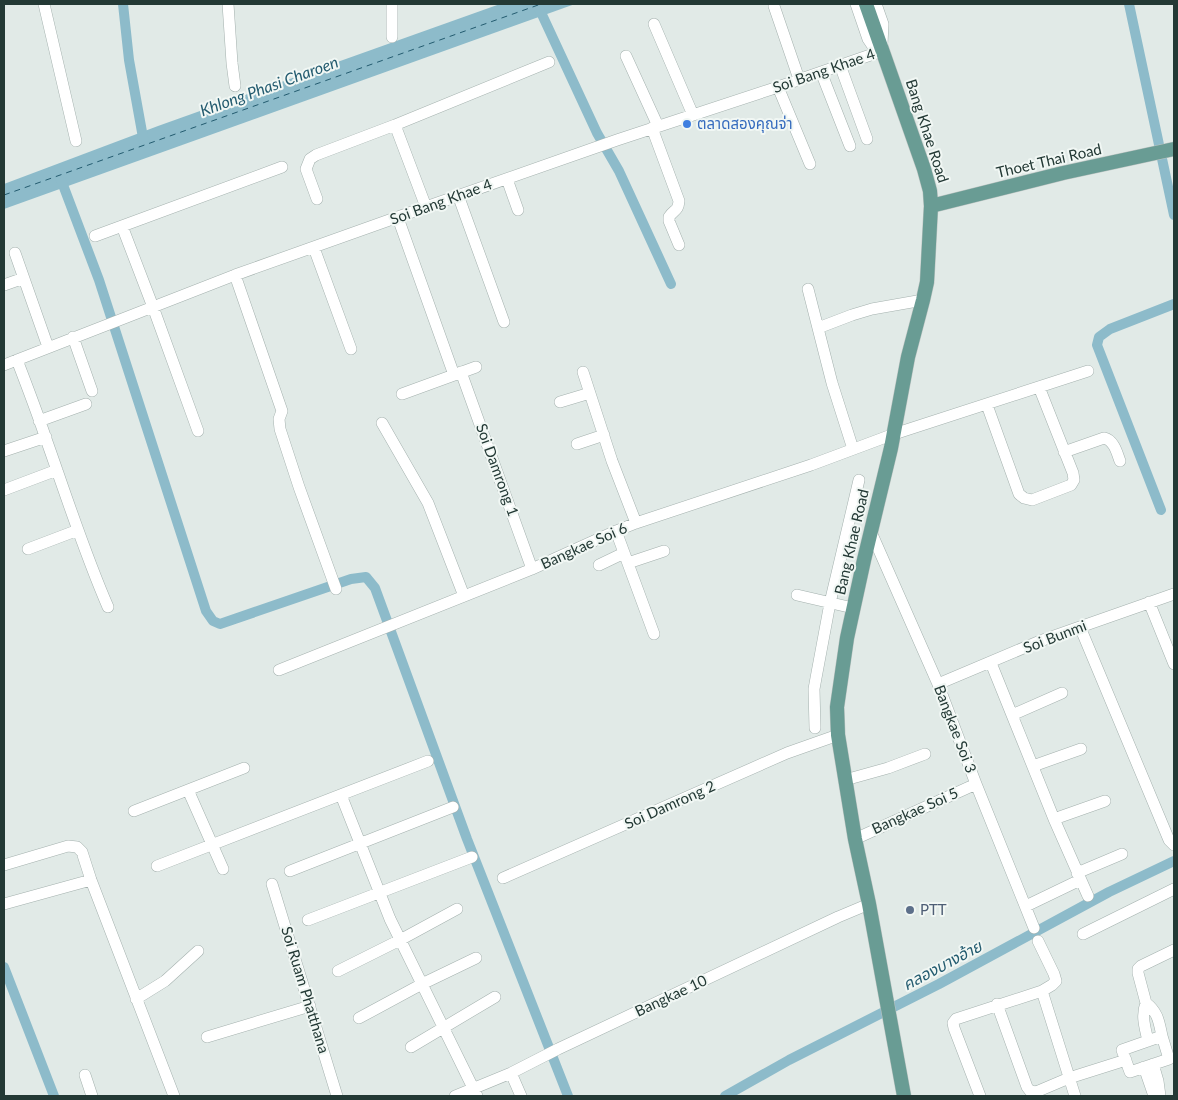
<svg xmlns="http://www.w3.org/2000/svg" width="1178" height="1100" viewBox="0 0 1178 1100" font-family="Lato,'Noto Sans Thai',sans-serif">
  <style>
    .water { fill: #8dbbca }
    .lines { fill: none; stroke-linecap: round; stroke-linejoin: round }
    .canal { stroke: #8dbbca; stroke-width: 10 }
    .ferry { stroke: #235b6f; stroke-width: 1; stroke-dasharray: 6 5; stroke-linecap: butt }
    .minor-casing { stroke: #a4b1ae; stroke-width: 12 }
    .major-casing { stroke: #bdc4c2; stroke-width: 15 }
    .minor { stroke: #fff; stroke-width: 11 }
    .major { stroke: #699c94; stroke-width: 14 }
    .shop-dot { fill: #3f7fe0; stroke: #f1f7f4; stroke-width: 2 }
    .service-dot { fill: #5c6f8a; stroke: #f1f7f4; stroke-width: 2 }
    .labels { text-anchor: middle; stroke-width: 4; stroke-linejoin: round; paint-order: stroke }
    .street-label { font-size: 15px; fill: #233935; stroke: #f1f7f4 }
    .shop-label { font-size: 15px; fill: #366cbe; stroke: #f1f7f4; text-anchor: start }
    .service-label { font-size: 15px; fill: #4e5e75; stroke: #f1f7f4; text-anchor: start }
    .water-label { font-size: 16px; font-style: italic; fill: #235b6f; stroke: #f1f7f4 }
  </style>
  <rect width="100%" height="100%" fill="#e1eae7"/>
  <!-- water -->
  <path class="water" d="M 500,4 L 575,4 L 4,209 L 4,184 L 158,126 Z"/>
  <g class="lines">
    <!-- canal -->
    <path class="canal" d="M 123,4 L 129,60 L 144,143
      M 1129,4 L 1174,215
      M 538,6 L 597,133 L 619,171 L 671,284
      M 60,177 L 99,280 L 206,611 L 213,621 L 220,624 L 351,579 L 366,577 L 375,588 L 467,839 L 568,1096
      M 1161,510 L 1097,345 L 1099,337 L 1110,329 L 1174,304
      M 4,967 L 54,1096
      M 725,1096 L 789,1060 L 939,984 L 1109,892 L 1174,861"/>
    <!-- ferry -->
    <path class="ferry" d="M 4,195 L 541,4"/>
    <!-- minor casing -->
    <g class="minor-casing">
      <path id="minor" d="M 44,4 L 76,141
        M 228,4 L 232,63 L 235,86
        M 392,4 L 392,37
        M 856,4 L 868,39 L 872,45 L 882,51
        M 876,4 L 883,24 L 882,44
        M 774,6 L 799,79
        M 654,24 L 693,115
        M 626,56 L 658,126
        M 840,65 L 867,139
        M 821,72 L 850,146
        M 778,87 L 810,164
        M 652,128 L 679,201 C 678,212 674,209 669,217 L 669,221 L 679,245
        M 507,179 L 518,210
        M 458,195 L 504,322
        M 317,199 L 306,169 L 310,159 L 316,155 L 395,125
        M 426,207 L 395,125 L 549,62
        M 398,218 L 454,375
        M 122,226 L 153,307 L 198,431
        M 95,236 L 282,167
        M 314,248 L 351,349
        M 15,253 L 48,347
        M 235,275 L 282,411 L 279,419 L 280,429 L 299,487 L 336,589
        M 4,285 L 24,278
        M 808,289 L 832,383 L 853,449
        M 818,328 L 852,315 L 872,309 L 923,300
        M 73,337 L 92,391
        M 17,360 C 27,386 37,412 46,439 C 66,495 84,552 108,607
        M 4,365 L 235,275 L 426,207 L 617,140 L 778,87 L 882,51
        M 461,372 L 532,569
        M 583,372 L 612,461 L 636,523
        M 402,394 L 476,367
        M 560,402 L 590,393
        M 987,405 L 1019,494 L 1024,498 L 1032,500 L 1071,485 L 1074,480 L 1073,473 L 1039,387
        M 39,421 L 86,404
        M 382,423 L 428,503 L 464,596
        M 577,444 L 604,435
        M 4,451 L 46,437
        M 1064,452 L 1104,438 C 1114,440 1117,453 1120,461
        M 4,490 L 57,470
        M 616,531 L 654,634
        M 871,532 L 938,684 L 976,784 L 1034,928
        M 28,549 L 78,530
        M 628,563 L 664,551
        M 599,565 L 624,553
        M 797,595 L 853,608
        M 1149,602 L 1174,664
        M 1080,627 L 1169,840 L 1174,845
        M 991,663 L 1054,819 L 1088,896
        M 279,670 L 532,569 L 616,531 L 636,523 L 811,465 L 894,434 L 1088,371
        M 938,684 L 1040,641 L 1174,594
        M 1012,715 L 1062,693
        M 815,728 L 814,689 L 816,678 L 830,603 L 859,480
        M 1033,766 L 1081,749
        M 845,780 L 888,768 L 925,754
        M 188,790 L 223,869
        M 341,795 L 390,919 L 477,1096
        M 134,811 L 244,768
        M 1054,819 L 1105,801
        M 855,839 L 976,784
        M 4,865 L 68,846 L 77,847 L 82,852 L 91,880 L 174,1096
        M 157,866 L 428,761
        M 290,871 L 453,807
        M 1077,873 L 1122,854
        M 503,878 L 787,753 L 838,735
        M 272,884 L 337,1096
        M 4,904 L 91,880
        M 1026,906 L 1080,880
        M 308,920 L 472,857
        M 1083,934 L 1174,889
        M 338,971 L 400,940 L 457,909
        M 1042,991 L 1075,1096
        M 136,999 L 165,981 L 198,951
        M 1146,1003 L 1138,973 L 1138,969 L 1141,966 L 1174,950
        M 997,1004 L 1027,1087 L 1030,1091 L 1036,1092 L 1037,1096
        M 359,1018 L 422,984 L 476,958
        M 1162,1036 L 1169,1059 L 1130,1072 L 1122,1050 Z
        M 207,1037 L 310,1006
        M 1148,1041 C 1145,1027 1141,1016 1146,1003 C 1158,1012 1159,1022 1162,1036
        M 411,1047 L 495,997
        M 1153,1064 L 1158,1081 L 1160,1096
        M 1144,1067 L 1154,1096
        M 511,1073 L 521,1096
        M 85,1075 L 92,1096
        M 1036,1092 L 1069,1078 L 1126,1060
        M 455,1096 L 511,1073 L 558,1049 L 838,917 L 869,904
        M 980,1096 L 954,1028 L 953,1023 L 956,1019 L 1042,991 L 1052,985 L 1056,981 L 1054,974 L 1038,941"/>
    </g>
    <!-- major casing -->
    <g class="major-casing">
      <path id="major" d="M 866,4 L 924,169 L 930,191 L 931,206 L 927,282 L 923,300 L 908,357 L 891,448 L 864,560 L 847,638 L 837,707 L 838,735 L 855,839 L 869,904 L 904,1096
        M 931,206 L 1063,173 L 1174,149"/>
    </g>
    <!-- minor -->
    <use href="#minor" class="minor"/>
    <!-- major -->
    <use href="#major" class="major"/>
  </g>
  <!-- markers -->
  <circle class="shop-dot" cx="687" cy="124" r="5"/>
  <circle class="service-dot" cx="910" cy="910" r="5"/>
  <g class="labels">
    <!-- street labels -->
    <g class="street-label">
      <text transform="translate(824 71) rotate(-19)" y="5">Soi Bang Khae 4</text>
      <text transform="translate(927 131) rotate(72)" y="5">Bang Khae Road</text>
      <text transform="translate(1049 161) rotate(-13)" y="5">Thoet Thai Road</text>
      <text transform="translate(441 202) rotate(-20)" y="5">Soi Bang Khae 4</text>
      <text transform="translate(497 470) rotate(70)" y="5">Soi Damrong 1</text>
      <text transform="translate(852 542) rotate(-77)" y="5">Bang Khae Road</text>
      <text transform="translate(584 546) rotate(-24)" y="5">Bangkae Soi 6</text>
      <text transform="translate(1055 637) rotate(-21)" y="5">Soi Bunmi</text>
      <text transform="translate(955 729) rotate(69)" y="5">Bangkae Soi 3</text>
      <text transform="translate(670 805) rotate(-24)" y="5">Soi Damrong 2</text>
      <text transform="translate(915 811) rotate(-24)" y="5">Bangkae Soi 5</text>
      <text transform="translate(305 990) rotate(73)" y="5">Soi Ruam Phatthana</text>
      <text transform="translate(671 996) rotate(-25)" y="5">Bangkae 10</text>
    </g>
    <!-- shop labels -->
    <g class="shop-label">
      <text x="697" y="129">ตลาดสองคุณจ่า</text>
    </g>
    <!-- service labels -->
    <g class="service-label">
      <text x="920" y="915">PTT</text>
    </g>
    <!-- water labels -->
    <g class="water-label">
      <text transform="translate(269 86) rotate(-20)" y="6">Khlong Phasi Charoen</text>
      <text transform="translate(942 965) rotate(-28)" y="6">คลองบางอ้าย</text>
    </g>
  </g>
  <!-- border -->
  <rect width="1178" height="1100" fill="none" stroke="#233935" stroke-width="10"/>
</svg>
